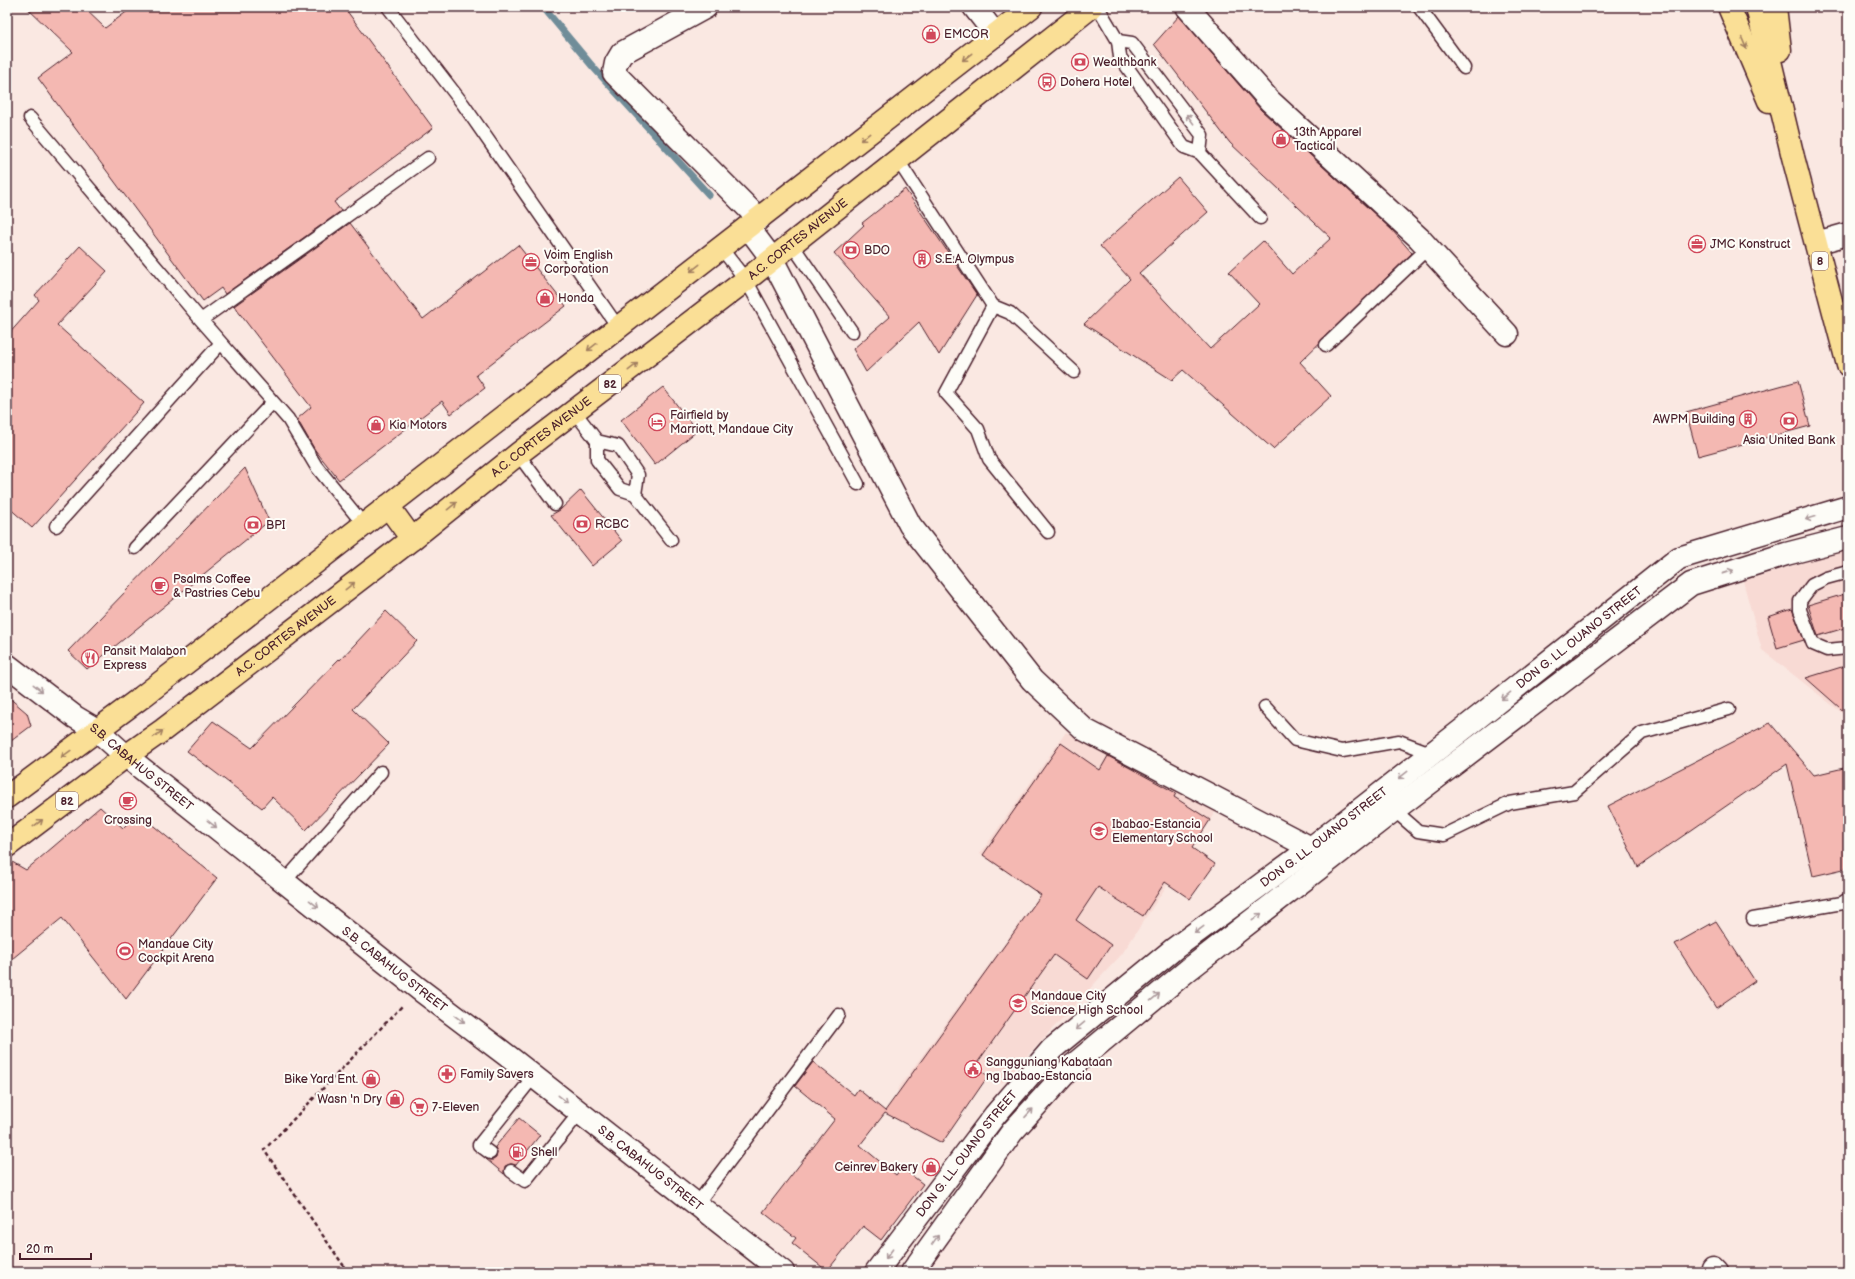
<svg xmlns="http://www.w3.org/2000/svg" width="1855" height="1279" viewBox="0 0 1855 1279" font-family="'Balsamiq Sans',sans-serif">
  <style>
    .built { fill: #f8dad4 }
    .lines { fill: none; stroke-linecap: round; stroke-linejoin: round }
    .stream { stroke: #6f8d99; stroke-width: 7 }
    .building { fill: #f4b8b2; stroke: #4a1f2b }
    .lane-casing { stroke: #4a1f2b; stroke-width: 15 }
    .street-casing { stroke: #4a1f2b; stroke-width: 25 }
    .secondary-casing { stroke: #4a1f2b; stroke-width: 25 }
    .primary-casing { stroke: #4a1f2b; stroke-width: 25 }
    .path { stroke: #4a1f2b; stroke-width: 2.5; stroke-dasharray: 4 3; stroke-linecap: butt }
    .lane { stroke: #fdfcf7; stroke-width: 12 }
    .street { stroke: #fdfcf7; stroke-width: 22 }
    .secondary { stroke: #fdfcf7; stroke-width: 22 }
    .primary { stroke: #fadf96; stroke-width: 22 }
    .oneway { stroke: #a27f60 }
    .oneway2 { stroke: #ac999b }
    .labels { text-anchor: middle; stroke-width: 4; stroke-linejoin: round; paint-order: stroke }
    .shield { fill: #fdfcf7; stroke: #806168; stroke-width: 1 }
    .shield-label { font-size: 11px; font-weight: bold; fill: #4a1f2b }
    .poi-label { font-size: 12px; fill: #4a1f2b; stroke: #fdfcf7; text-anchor: start }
    .street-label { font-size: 12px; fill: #4a1f2b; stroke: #fdfcf7 }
  </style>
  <rect width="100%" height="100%" fill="#fae8e2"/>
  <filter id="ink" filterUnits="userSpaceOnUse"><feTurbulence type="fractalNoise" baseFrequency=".025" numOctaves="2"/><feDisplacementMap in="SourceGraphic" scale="8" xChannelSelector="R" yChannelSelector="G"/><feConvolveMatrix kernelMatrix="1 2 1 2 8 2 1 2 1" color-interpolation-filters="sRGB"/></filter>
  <g filter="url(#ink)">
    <!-- built -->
    <path class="built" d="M 1848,549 L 1848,715 L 1846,716 L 1762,650 L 1743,581 Z
      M 1066,732 L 1217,809 L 1122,954 L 1002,1083 L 958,1053 L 921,1103 L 897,1090 L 1040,895 L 980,854 Z"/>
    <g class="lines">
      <!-- stream -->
      <path class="stream" d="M 543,7 L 593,67 L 709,195"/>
    </g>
    <!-- building -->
    <path class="building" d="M 26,7 L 83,7 L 105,28 L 133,7 L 344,7 L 433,128 L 334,202 L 341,211 L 225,294 L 221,288 L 203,301 L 38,78 L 73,52 Z
      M 1179,16 L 1261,110 L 1392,230 L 1412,253 L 1300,362 L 1331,396 L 1273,449 L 1183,370 L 1172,380 L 1084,324 L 1130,279 L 1100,246 L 1178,177 L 1208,212 L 1139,273 L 1210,349 L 1259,304 L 1229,272 L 1263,241 L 1292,274 L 1331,238 L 1230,143 L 1154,44 Z
      M 905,189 L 977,295 L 939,355 L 919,322 L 866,372 L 853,349 L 890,317 L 834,253 L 864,225 L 862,223 Z
      M 350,223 L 423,319 L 518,245 L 566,306 L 476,375 L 485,388 L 451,414 L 442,401 L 339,480 L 315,450 L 297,419 L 311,407 L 234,306 Z
      M 80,246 L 107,271 L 57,325 L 144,403 L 32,528 L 7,506 L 7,336 L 39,300 L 35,295 Z
      M 1798,381 L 1810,426 L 1698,456 L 1686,412 Z
      M 663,387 L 697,431 L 655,465 L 621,420 Z
      M 245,468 L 269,521 L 87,669 L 68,651 Z
      M 581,490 L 622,541 L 592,566 L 551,515 L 560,510 Z
      M 1848,593 L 1848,627 L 1818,636 L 1808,605 Z
      M 1792,609 L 1804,640 L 1777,648 L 1768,617 Z
      M 386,611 L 417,641 L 353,709 L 389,744 L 306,830 L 272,797 L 262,808 L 187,751 L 213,721 L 252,748 L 339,659 L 340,660 Z
      M 1848,665 L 1848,715 L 1806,678 Z
      M 7,696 L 27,713 L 31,726 L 7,744 Z
      M 1770,723 L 1814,775 L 1848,767 L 1848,868 L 1813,876 L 1787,764 L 1638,867 L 1608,806 Z
      M 1061,743 L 1100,770 L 1108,756 L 1176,793 L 1174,797 L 1210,820 L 1192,848 L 1215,864 L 1190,899 L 1165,882 L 1143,916 L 1098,887 L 1076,920 L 1111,945 L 1088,979 L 1054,955 L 975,1066 L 988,1076 L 942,1143 L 885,1113 L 860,1145 L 896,1175 L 902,1168 L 923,1184 L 881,1240 L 863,1226 L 827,1271 L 792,1243 L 796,1238 L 763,1212 L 835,1119 L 795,1086 L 813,1062 L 854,1095 L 858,1089 L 885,1111 L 1041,895 L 983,855 Z
      M 100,807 L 123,828 L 138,813 L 217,878 L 126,999 L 62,918 L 7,963 L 7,859 L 26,870 Z
      M 1716,921 L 1755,981 L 1716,1008 L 1675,944 Z
      M 519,1118 L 540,1135 L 516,1165 L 511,1164 L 505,1166 L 504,1174 L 486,1159 L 493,1160 L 496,1158 L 497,1153 L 495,1147 Z"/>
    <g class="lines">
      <!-- lane casing -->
      <g class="lane-casing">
        <path id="lane" d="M 388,7 L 463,104 L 618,327
          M 1098,7 L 1118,41 L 1120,57 L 1184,147 L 1200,153 L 1260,218
          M 1419,7 L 1464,68
          M 1118,41 L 1132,43 L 1202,135 L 1200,153
          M 30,118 L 201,320 L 288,419 L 316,466 L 364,525
          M 897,159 L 993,306 L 1010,313 L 1074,372
          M 791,243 L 852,332
          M 721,248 L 746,280 L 858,484
          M 993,306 L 946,393 L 978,429 L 989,459 L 1048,532
          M 201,320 L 428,158
          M 1326,345 L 1428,248
          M 574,411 L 597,441 L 597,460 L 620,489 L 635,494 L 671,540
          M 597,441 L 618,446 L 638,475 L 635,494
          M 518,454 L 555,504
          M 56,526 L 221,343
          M 135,548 L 273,402
          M 1848,572 L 1826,578 L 1812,585 L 1800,601 L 1800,610 L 1813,644 L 1827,650 L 1848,648
          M 1265,707 L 1295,740 L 1342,751 L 1399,741 L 1431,753
          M 1394,810 L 1418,831 L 1444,835 L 1510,803 L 1574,792 L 1642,733 L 1729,709
          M 285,881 L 381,772
          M 1753,919 L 1842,903 L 1848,899
          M 490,1153 L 479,1145 L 534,1076
          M 511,1171 L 525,1181 L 580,1112
          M 697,1204 L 839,1015"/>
      </g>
      <!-- street casing -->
      <g class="street-casing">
        <path id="street" d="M 706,7 L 622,53 L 616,63 L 614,73 L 759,219
          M 974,7 L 996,35
          M 1187,7 L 1270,101 L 1419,238 L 1507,334
          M 748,227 L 772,259 L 910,525 L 1032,680 L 1085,730 L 1311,848
          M 1816,243 L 1848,234
          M 1713,1268 L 1717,1272"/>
      </g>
      <!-- secondary casing -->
      <g class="secondary-casing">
        <g id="secondary">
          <path id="s1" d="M 7,665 L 75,717 L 97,730 L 126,756 L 419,989 L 509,1057 L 783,1272"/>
          <path id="s2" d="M 876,1272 L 995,1115 L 1052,1049 L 1175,948 L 1311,848 L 1471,723 L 1679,558 L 1848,507"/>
          <path d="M 912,1272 L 1012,1132 L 1071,1067 L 1188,970 L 1394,810 L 1691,584 L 1786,554 L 1848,538"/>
        </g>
      </g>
      <!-- primary casing -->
      <g class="primary-casing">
        <g id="primary">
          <path d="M 1729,7 L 1769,101"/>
          <path d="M 1757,7 L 1793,157 L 1848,365"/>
          <path d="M 1775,7 L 1780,50"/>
          <path d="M 388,506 L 412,539"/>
          <path d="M 7,797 L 142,697 L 1031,7"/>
          <path id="s3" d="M 7,846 L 126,756 L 163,730 L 412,539 L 518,454 L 746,280 L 1091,7"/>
        </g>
      </g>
      <!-- path -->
      <path class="path" d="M 348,1272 L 264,1150 L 402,1006"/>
      <!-- lane -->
      <use href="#lane" class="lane"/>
      <!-- street -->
      <use href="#street" class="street"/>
      <!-- secondary -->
      <use href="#secondary" class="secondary"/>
      <!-- primary -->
      <use href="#primary" class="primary"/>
    </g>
    <!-- one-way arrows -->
    <defs><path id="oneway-shaft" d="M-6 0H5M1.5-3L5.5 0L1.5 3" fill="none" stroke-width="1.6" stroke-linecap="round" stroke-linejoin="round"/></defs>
    <g class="oneway">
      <use href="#oneway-shaft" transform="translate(1744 43) rotate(67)"/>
      <use href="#oneway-shaft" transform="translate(967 57) rotate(142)"/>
      <use href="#oneway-shaft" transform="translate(865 137) rotate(142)"/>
      <use href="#oneway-shaft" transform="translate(695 268) rotate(142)"/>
      <use href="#oneway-shaft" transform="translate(592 347) rotate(142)"/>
      <use href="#oneway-shaft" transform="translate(633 367) rotate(-38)"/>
      <use href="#oneway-shaft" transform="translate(452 506) rotate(-39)"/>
      <use href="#oneway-shaft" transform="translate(350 586) rotate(-38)"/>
      <use href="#oneway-shaft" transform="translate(158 734) rotate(-35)"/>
      <use href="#oneway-shaft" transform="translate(66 754) rotate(144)"/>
      <use href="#oneway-shaft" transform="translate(38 823) rotate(-37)"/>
    </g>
    <g class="oneway2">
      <use href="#oneway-shaft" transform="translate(1190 119) rotate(-127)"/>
      <use href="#oneway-shaft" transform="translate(1811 518) rotate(163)"/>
      <use href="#oneway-shaft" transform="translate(1728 572) rotate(-18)"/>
      <use href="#oneway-shaft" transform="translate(38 688) rotate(38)"/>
      <use href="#oneway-shaft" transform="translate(1506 696) rotate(141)"/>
      <use href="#oneway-shaft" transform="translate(1403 775) rotate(142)"/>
      <use href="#oneway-shaft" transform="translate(212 824) rotate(38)"/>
      <use href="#oneway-shaft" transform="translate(314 904) rotate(39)"/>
      <use href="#oneway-shaft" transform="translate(1257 917) rotate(-38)"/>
      <use href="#oneway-shaft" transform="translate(1199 930) rotate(143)"/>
      <use href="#oneway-shaft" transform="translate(1155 997) rotate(-40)"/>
      <use href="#oneway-shaft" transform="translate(460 1019) rotate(37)"/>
      <use href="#oneway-shaft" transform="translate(1080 1026) rotate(140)"/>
      <use href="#oneway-shaft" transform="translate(563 1099) rotate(38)"/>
      <use href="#oneway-shaft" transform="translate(1029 1113) rotate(-47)"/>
      <use href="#oneway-shaft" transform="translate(935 1240) rotate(-55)"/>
      <use href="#oneway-shaft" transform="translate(889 1254) rotate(127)"/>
    </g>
  </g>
  <!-- icons -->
  <defs>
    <g id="shop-ring" transform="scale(0.9)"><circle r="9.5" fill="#fdfcf7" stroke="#d1495b" stroke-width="1.5"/><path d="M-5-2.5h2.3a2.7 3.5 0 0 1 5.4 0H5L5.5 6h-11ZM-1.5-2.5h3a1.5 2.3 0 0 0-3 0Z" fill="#d1495b"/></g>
    <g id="bank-ring" transform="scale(0.9)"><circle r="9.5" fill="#fdfcf7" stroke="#d1495b" stroke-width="1.5"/><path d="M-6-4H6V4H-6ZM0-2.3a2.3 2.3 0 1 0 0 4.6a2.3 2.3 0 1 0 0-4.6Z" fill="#d1495b"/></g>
    <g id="bus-ring" transform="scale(0.9)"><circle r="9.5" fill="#fdfcf7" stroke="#d1495b" stroke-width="1.5"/><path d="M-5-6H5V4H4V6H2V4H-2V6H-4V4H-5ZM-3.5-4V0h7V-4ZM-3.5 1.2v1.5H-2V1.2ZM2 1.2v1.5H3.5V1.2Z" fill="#d1495b"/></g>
    <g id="office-ring" transform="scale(0.9)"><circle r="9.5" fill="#fdfcf7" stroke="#d1495b" stroke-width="1.5"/><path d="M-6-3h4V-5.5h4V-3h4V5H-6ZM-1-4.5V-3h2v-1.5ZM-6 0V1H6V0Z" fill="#d1495b"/></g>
    <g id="building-ring" transform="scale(0.9)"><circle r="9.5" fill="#fdfcf7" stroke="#d1495b" stroke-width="1.5"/><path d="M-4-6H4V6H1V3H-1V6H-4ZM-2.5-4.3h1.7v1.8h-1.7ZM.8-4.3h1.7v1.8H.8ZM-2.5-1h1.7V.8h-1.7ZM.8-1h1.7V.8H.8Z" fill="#d1495b"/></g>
    <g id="hotel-ring" transform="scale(0.9)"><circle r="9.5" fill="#fdfcf7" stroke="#d1495b" stroke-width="1.5"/><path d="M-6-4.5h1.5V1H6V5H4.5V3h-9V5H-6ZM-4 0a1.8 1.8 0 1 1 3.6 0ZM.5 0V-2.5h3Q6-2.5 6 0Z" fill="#d1495b"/></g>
    <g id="cafe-ring" transform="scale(0.9)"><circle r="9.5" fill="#fdfcf7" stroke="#d1495b" stroke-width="1.5"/><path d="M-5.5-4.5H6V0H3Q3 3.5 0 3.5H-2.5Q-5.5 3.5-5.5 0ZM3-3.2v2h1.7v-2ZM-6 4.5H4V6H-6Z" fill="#d1495b"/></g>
    <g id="restaurant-ring" transform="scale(0.9)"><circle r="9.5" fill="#fdfcf7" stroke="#d1495b" stroke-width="1.5"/><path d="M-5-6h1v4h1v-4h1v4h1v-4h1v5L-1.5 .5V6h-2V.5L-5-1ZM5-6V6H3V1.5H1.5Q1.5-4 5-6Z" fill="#d1495b"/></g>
    <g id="school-ring" transform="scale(0.9)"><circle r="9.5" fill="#fdfcf7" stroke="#d1495b" stroke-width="1.5"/><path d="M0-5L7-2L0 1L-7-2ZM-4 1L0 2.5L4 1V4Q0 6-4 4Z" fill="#d1495b"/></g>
    <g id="stadium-ring" transform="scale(0.9)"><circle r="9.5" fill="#fdfcf7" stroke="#d1495b" stroke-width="1.5"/><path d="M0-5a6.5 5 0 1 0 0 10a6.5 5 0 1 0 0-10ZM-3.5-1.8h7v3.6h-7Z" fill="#d1495b"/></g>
    <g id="civic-ring" transform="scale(0.9)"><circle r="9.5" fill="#fdfcf7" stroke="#d1495b" stroke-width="1.5"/><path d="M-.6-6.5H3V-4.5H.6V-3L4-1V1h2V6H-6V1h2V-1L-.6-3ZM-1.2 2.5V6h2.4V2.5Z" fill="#d1495b"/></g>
    <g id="pharmacy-ring" transform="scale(0.9)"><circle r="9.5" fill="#fdfcf7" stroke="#d1495b" stroke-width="1.5"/><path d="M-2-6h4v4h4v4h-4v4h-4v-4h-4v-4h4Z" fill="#d1495b"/></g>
    <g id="supermarket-ring" transform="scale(0.9)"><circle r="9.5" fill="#fdfcf7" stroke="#d1495b" stroke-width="1.5"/><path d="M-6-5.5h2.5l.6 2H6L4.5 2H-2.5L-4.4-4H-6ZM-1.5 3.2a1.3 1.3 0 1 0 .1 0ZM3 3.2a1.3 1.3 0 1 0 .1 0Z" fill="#d1495b"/></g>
    <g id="fuel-ring" transform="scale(0.9)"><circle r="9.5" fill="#fdfcf7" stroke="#d1495b" stroke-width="1.5"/><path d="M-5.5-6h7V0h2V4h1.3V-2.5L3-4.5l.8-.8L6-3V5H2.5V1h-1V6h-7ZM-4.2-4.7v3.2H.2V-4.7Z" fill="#d1495b"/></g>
  </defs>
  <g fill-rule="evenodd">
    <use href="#shop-ring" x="931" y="34"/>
    <use href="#bank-ring" x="1080" y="62"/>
    <use href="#bus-ring" x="1047" y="82"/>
    <use href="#shop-ring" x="1281" y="139"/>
    <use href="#office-ring" x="1697" y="244"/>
    <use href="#bank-ring" x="851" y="250"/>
    <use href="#building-ring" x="922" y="259"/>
    <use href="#office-ring" x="531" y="262"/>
    <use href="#shop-ring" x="545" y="298"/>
    <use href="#building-ring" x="1748" y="419"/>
    <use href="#bank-ring" x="1789" y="421"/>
    <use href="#hotel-ring" x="657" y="422"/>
    <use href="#shop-ring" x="376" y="425"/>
    <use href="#bank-ring" x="582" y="524"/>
    <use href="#bank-ring" x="253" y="525"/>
    <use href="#cafe-ring" x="160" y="586"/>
    <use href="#restaurant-ring" x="90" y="658"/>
    <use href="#cafe-ring" x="128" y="801"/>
    <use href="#school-ring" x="1099" y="831"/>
    <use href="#stadium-ring" x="125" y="951"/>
    <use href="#school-ring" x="1018" y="1003"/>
    <use href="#civic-ring" x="973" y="1069"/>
    <use href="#pharmacy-ring" x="447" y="1074"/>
    <use href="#shop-ring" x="371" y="1079"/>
    <use href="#shop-ring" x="395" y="1099"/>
    <use href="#supermarket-ring" x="419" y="1107"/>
    <use href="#fuel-ring" x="518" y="1152"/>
    <use href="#shop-ring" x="931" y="1167"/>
  </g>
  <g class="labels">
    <!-- shield labels -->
    <g class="shield">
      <rect x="1812" y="252" width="16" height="18" rx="3"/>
      <rect x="599" y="375" width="22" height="18" rx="3"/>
      <rect x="56" y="792" width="22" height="18" rx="3"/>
    </g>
    <g class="shield-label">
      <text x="1820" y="265">8</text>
      <text x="610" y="388">82</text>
      <text x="67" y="805">82</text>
    </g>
    <!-- poi labels -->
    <g class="poi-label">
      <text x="944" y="38">EMCOR</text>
      <text x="1093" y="66">Wealthbank</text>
      <text x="1060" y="86">Dohera Hotel</text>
      <text x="1294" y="136">13th Apparel<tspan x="1294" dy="14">Tactical</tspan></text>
      <text x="1710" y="248">JMC Konstruct</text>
      <text x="864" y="254">BDO</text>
      <text x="544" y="259">Voim English<tspan x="544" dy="14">Corporation</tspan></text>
      <text x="935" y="263">S.E.A. Olympus</text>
      <text x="558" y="302">Honda</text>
      <text x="670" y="419">Fairfield by<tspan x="670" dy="14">Marriott, Mandaue City</tspan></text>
      <text x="1735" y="423" text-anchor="end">AWPM Building</text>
      <text x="389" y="429">Kia Motors</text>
      <text x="1789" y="444" text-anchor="middle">Asia United Bank</text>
      <text x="595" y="528">RCBC</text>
      <text x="266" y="529">BPI</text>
      <text x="173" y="583">Psalms Coffee<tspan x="173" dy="14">&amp; Pastries Cebu</tspan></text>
      <text x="103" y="655">Pansit Malabon<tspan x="103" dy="14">Express</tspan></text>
      <text x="128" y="824" text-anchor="middle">Crossing</text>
      <text x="1112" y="828">Ibabao-Estancia<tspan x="1112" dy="14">Elementary School</tspan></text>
      <text x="138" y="948">Mandaue City<tspan x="138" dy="14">Cockpit Arena</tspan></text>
      <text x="1031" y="1000">Mandaue City<tspan x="1031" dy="14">Science High School</tspan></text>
      <text x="986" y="1066">Sangguniang Kabataan<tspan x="986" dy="14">ng Ibabao-Estancia</tspan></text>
      <text x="460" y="1078">Family Savers</text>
      <text x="358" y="1083" text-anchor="end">Bike Yard Ent.</text>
      <text x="382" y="1103" text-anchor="end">Wasn 'n Dry</text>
      <text x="432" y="1111">7-Eleven</text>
      <text x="531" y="1156">Shell</text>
      <text x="918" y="1171" text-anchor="end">Ceinrev Bakery</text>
    </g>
    <!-- street labels -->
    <g class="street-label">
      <text dy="4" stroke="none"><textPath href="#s3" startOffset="997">A.C. CORTES AVENUE</textPath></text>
      <text dy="4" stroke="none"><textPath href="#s3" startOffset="673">A.C. CORTES AVENUE</textPath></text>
      <text dy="4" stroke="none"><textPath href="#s3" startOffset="349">A.C. CORTES AVENUE</textPath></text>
      <text dy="4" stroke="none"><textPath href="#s2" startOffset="953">DON G. LL. OUANO STREET</textPath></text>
      <text dy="4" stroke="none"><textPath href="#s1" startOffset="169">S.B. CABAHUG STREET</textPath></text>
      <text dy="4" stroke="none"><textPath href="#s2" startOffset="629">DON G. LL. OUANO STREET</textPath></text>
      <text dy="4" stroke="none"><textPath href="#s1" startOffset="493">S.B. CABAHUG STREET</textPath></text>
      <text dy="4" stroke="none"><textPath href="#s2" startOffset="149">DON G. LL. OUANO STREET</textPath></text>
      <text dy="4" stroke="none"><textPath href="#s1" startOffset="817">S.B. CABAHUG STREET</textPath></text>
    </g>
  </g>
  <!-- margin -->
  <rect width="1855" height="1279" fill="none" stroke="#fdfcf7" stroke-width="24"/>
  <rect x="12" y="12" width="1831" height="1255" fill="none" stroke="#4a1f2b" stroke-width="1.5" filter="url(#ink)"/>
  <!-- scale -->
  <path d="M20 1253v6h71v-6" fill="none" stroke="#4a1f2b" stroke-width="2"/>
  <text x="26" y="1253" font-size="12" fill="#4a1f2b" stroke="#fdfcf7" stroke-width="3" paint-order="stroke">20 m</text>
</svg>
